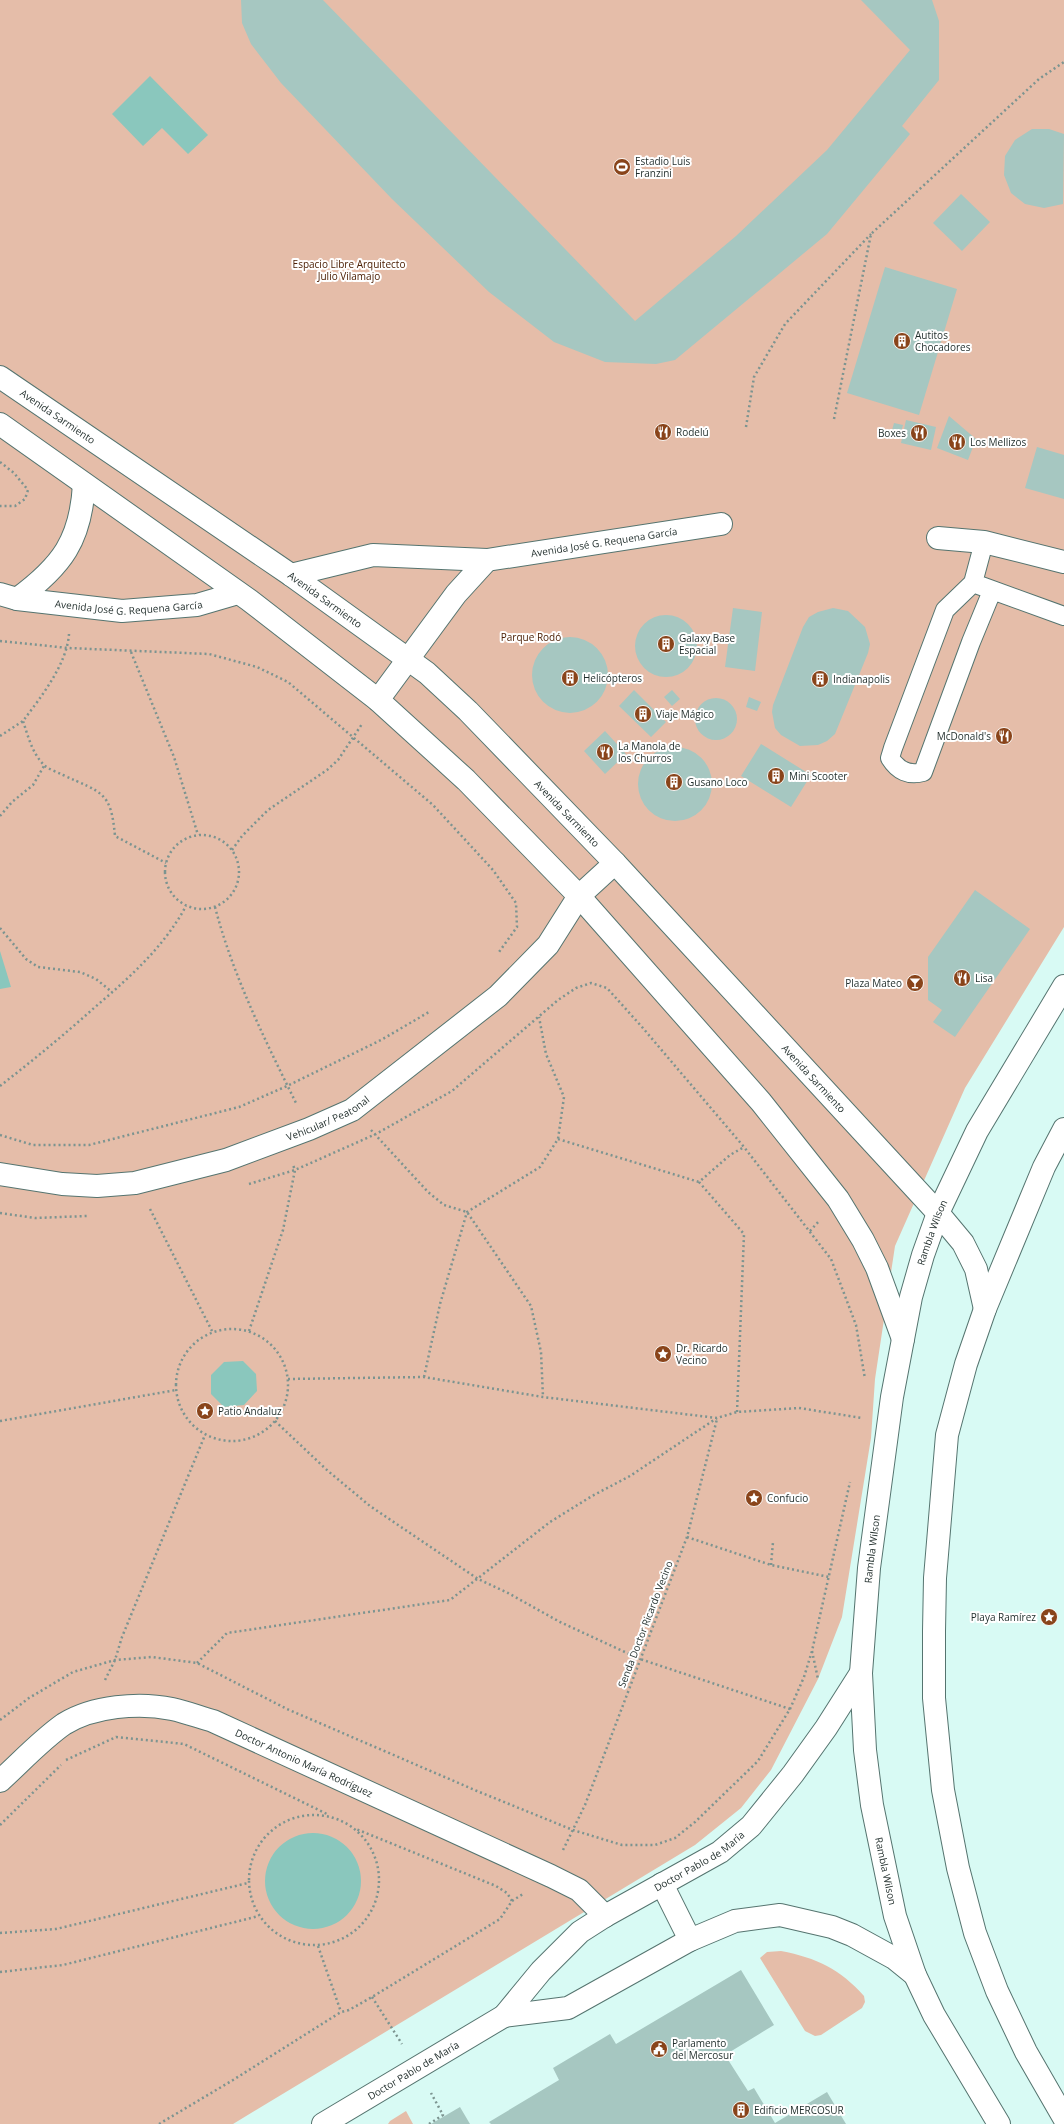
<svg xmlns="http://www.w3.org/2000/svg" width="1064" height="2124" viewBox="0 0 1064 2124" font-family="'Open Sans',sans-serif">
  <style>
    .green { fill: #e5bda9 }
    .water { fill: #8ac7bd }
    .building { fill: #a6c7c1 }
    .lines { fill: none; stroke-linecap: round; stroke-linejoin: round }
    .lane-casing { stroke: #55746f; stroke-width: 20 }
    .street-casing { stroke: #55746f; stroke-width: 24 }
    .secondary-casing { stroke: #55746f; stroke-width: 24 }
    .primary-casing { stroke: #55746f; stroke-width: 24 }
    .path { stroke: #7c9490; stroke-width: 2.5; stroke-dasharray: 2 3; stroke-linecap: butt }
    .lane { stroke: #fff; stroke-width: 18 }
    .street { stroke: #fff; stroke-width: 22 }
    .secondary { stroke: #fff; stroke-width: 22 }
    .primary { stroke: #fff; stroke-width: 22 }
    .labels { text-anchor: middle; stroke-width: 4; stroke-linejoin: round; paint-order: stroke }
    .poi-label { font-size: 10px; fill: #1f2c2a; stroke: #fff; text-anchor: start }
    .park-label { font-size: 10px; fill: #4c2005; stroke: #fff }
    .street-label { font-size: 10px; fill: #1f2c2a; stroke: #fff }
  </style>
  <rect width="100%" height="100%" fill="#d8faf4"/>
  <!-- green -->
  <path class="green" d="M 0,0 L 1064,0 L 1064,927 L 965,1088 L 895,1246 L 875,1379 L 871,1438 L 842,1617 L 818,1679 L 771,1770 L 741,1808 L 695,1845 L 233,2124 L 0,2124 Z
    M 781,1951 C 817,1958 840,1969 864,1996 L 865,2002 L 862,2008 L 821,2035 L 815,2036 L 805,2031 L 760,1958 L 767,1952 Z
    M 406,2111 L 413,2124 L 388,2124 L 390,2121 Z"/>
  <!-- water -->
  <path class="water" d="M 150,76 L 208,135 L 188,154 L 162,128 L 143,146 L 112,114 Z
    M 0,951 L 11,987 L 0,989 Z
    M 243,1361 L 256,1374 L 257,1391 L 244,1405 L 224,1407 L 211,1394 L 211,1375 L 224,1362 Z
    M265 1881a48 48 0 1 1 96 0a48 48 0 1 1-96 0Z"/>
  <!-- building -->
  <path class="building" d="M 241,0 L 323,0 L 635,321 L 736,236 L 827,150 L 910,50 L 861,0 L 932,0 L 939,21 L 939,80 L 902,126 L 910,134 L 827,234 L 675,360 L 656,364 L 605,362 L 554,342 L 489,292 L 392,199 L 281,83 L 251,44 L 242,23 Z
    M 1032,129 L 1049,129 L 1064,134 L 1063,204 L 1044,208 L 1025,204 L 1011,193 L 1004,175 L 1005,156 L 1015,140 Z
    M 961,194 L 990,222 L 962,251 L 933,223 Z
    M 885,267 L 957,289 L 919,415 L 847,393 Z
    M 949,416 L 976,439 L 968,460 L 937,448 Z
    M 906,420 L 936,427 L 931,450 L 901,443 Z
    M 894,423 L 903,425 L 901,432 L 892,430 Z
    M 1037,447 L 1064,455 L 1064,499 L 1025,488 Z
    M 733,608 L 762,612 L 755,671 L 725,667 Z
    M 833,608 L 848,611 L 865,627 L 870,644 L 868,653 L 835,734 L 827,741 L 818,745 L 800,746 L 781,735 L 775,728 L 772,712 L 773,705 L 803,627 L 809,617 L 818,612 Z
    M635 646a31 31 0 1 1 62 0a31 31 0 1 1-62 0Z
    M532 675a38 38 0 1 1 76 0a38 38 0 1 1-76 0Z
    M 634,690 L 666,722 L 651,737 L 619,706 Z
    M 672,690 L 680,699 L 672,706 L 664,697 Z
    M 749,697 L 761,702 L 757,711 L 746,707 Z
    M695 719a21 21 0 1 1 42 0a21 21 0 1 1-42 0Z
    M 605,731 L 626,754 L 605,774 L 584,751 Z
    M 761,744 L 811,775 L 791,807 L 741,776 Z
    M638 784a37 37 0 1 1 74 0a37 37 0 1 1-74 0Z
    M 975,890 L 1030,929 L 955,1037 L 933,1022 L 942,1010 L 928,1000 L 928,957 Z
    M 741,1970 L 774,2025 L 725,2055 L 748,2091 L 754,2088 L 775,2123 L 827,2092 L 846,2124 L 491,2124 L 489,2122 L 559,2080 L 553,2068 L 610,2034 L 616,2044 Z
    M 460,2107 L 470,2124 L 431,2124 Z"/>
  <g class="lines">
    <!-- lane casing -->
    <g class="lane-casing">
      <path id="lane" d="M 984,542 L 973,583 L 1064,616
        M 973,583 L 945,610 L 893,748 L 890,758 C 898,771 909,776 923,772 L 971,642 L 992,591"/>
    </g>
    <!-- street casing -->
    <g class="street-casing">
      <g id="street">
        <path d="M 938,538 L 984,542 L 1064,562"/>
        <path id="s1" d="M 291,575 L 373,555 L 487,560 L 721,524"/>
        <path id="s2" d="M 0,594 L 17,599 L 122,611 L 197,605 L 238,593"/>
        <path d="M 17,599 C 62,566 81,540 84,484"/>
        <path d="M 378,700 L 456,594 L 487,560"/>
        <path id="s3" d="M 0,1174 L 62,1184 L 97,1186 L 135,1183 L 226,1160 L 309,1129 L 352,1110 L 498,996 L 548,945 L 579,896 L 615,863"/>
        <path id="s4" d="M 0,1781 C 21,1762 41,1740 64,1724 C 93,1706 139,1702 172,1709 C 186,1712 199,1717 213,1721 L 551,1876 L 579,1890 L 605,1916"/>
        <path d="M 662,1884 L 690,1940"/>
        <path d="M 504,2016 L 568,2008 L 690,1940 L 735,1921 L 780,1915 L 832,1927 L 852,1935 L 894,1958 L 915,1975"/>
        <path id="s5" d="M 323,2124 L 504,2016 L 541,1971 L 580,1932 L 605,1916 L 720,1852 L 751,1826 L 793,1774 L 826,1728 L 861,1673"/>
      </g>
    </g>
    <!-- secondary casing -->
    <g class="secondary-casing">
      <g id="secondary">
        <path id="s6" d="M 0,377 L 291,575 L 427,673 L 468,711 L 615,863 L 938,1213 L 963,1243 L 976,1269 L 985,1309"/>
        <path d="M 0,424 L 249,600 L 378,700 L 466,780 L 579,896 L 761,1102 L 838,1199 L 863,1240 L 877,1268 L 903,1339"/>
      </g>
    </g>
    <!-- primary casing -->
    <g class="primary-casing">
      <g id="primary">
        <path d="M 1064,1129 L 1044,1167 L 985,1309 L 966,1364 L 947,1435 L 935,1578 L 934,1631 L 934,1698 L 943,1790 L 958,1868 L 975,1933 L 997,1991 L 1026,2052 L 1064,2118"/>
        <path id="s7" d="M 999,2124 L 934,2015 L 915,1975 L 895,1916 L 872,1805 L 865,1750 L 861,1673 L 869,1568 L 892,1397 L 911,1297 L 923,1255 L 938,1213 L 977,1131 L 1064,986"/>
      </g>
    </g>
    <!-- path -->
    <path class="path" d="M 834,419 L 871,234 L 1039,79 L 1064,62
      M 746,427 L 754,377 L 785,324 L 871,234
      M 0,462 L 14,473 L 28,490 L 25,499 L 15,506 L 0,506
      M 69,634 C 67,664 41,697 23,721 C 28,736 32,753 44,765 C 48,769 57,772 63,775 C 102,793 111,791 115,836 L 166,863
      M 0,641 L 68,648 L 209,654 L 257,667 L 288,682 L 433,805 L 493,870 L 516,903 L 517,927 L 499,952
      M 131,652 L 174,757 L 198,835
      M 0,736 L 23,721
      M 0,816 L 12,802 L 33,785 L 44,766
      M165 872a37 37 0 1 1 74 0a37 37 0 1 1-74 0Z
      M 232,850 L 242,836 L 268,810 L 327,770 L 338,760 L 362,724
      M 215,907 C 233,976 265,1040 296,1103
      M 0,928 L 26,959 L 38,967 L 80,972 L 96,979 L 112,992
      M 0,1086 C 32,1061 64,1035 94,1008 C 129,978 164,947 186,906
      M 371,1130 L 428,1192 L 444,1205 L 467,1212 L 531,1306 L 541,1352 L 543,1397
      M 0,1135 L 33,1145 L 89,1145 L 239,1107 L 287,1086 L 381,1040 L 429,1012
      M 558,1139 L 699,1182
      M 249,1184 L 295,1170 L 376,1134 L 452,1091 L 558,1000 L 576,988 L 591,983 L 607,988 L 642,1027 L 744,1147 L 831,1259 L 856,1325 L 865,1379
      M 150,1209 L 212,1331
      M 0,1213 L 35,1218 L 87,1216
      M 810,1231 L 819,1221
      M176 1385a56 56 0 1 1 112 0a56 56 0 1 1-112 0Z
      M 249,1331 L 283,1230 L 295,1170 L 293,1165
      M 424,1377 L 440,1304 L 467,1212 L 540,1167 L 558,1139 L 564,1097 L 546,1054 L 539,1017
      M 288,1379 L 424,1377 L 543,1397 L 717,1418 L 737,1412 L 799,1408 L 862,1418
      M 737,1412 L 744,1234 L 699,1182 L 730,1155 L 744,1147
      M 0,1421 L 176,1390
      M 275,1421 L 328,1471 L 370,1506 L 478,1579 L 508,1593 L 560,1622 L 640,1659 L 790,1709
      M 687,1537 L 771,1565 L 829,1577
      M 771,1565 L 773,1542
      M 812,1651 L 818,1679
      M 197,1663 L 227,1633 L 450,1600 L 550,1522 L 592,1496 L 630,1476 L 717,1418
      M 105,1680 L 115,1660 L 122,1637 L 205,1435
      M 0,1720 L 29,1698 L 73,1672 L 115,1660 L 152,1657 L 197,1663 L 287,1709 L 477,1791 L 573,1830 L 622,1845 L 655,1845 L 675,1838 L 695,1822 L 758,1761 L 790,1709 L 804,1677 L 812,1651 L 850,1482
      M 66,1760 L 116,1737 L 184,1744 L 329,1815
      M249 1880a65 65 0 1 1 130 0a65 65 0 1 1-130 0Z
      M 0,1825 L 61,1765
      M 563,1850 L 585,1805 L 687,1537 L 717,1419
      M 512,1901 L 523,1894
      M 0,1933 L 56,1929 L 248,1883
      M 318,1946 L 341,2012
      M 0,1972 L 63,1965 L 259,1916
      M 372,1997 L 402,2044
      M 159,2124 L 233,2080 L 341,2012 L 349,2010 L 372,1997 L 500,1919 L 512,1901 L 507,1893 L 496,1886 L 356,1829
      M 429,2124 L 443,2115 L 431,2093"/>
    <!-- lane -->
    <use href="#lane" class="lane"/>
    <!-- street -->
    <use href="#street" class="street"/>
    <!-- secondary -->
    <use href="#secondary" class="secondary"/>
    <!-- primary -->
    <use href="#primary" class="primary"/>
  </g>
  <!-- icons -->
  <defs>
    <g id="stadium-disc" transform="scale(0.9)"><circle r="9.5" fill="#89441a" stroke="#fff"/><path d="M0-5a6.5 5 0 1 0 0 10a6.5 5 0 1 0 0-10ZM-3.5-1.8h7v3.6h-7Z" fill="#fff"/></g>
    <g id="building-disc" transform="scale(0.9)"><circle r="9.5" fill="#89441a" stroke="#fff"/><path d="M-4-6H4V6H1V3H-1V6H-4ZM-2.5-4.3h1.7v1.8h-1.7ZM.8-4.3h1.7v1.8H.8ZM-2.5-1h1.7V.8h-1.7ZM.8-1h1.7V.8H.8Z" fill="#fff"/></g>
    <g id="restaurant-disc" transform="scale(0.9)"><circle r="9.5" fill="#89441a" stroke="#fff"/><path d="M-5-6h1v4h1v-4h1v4h1v-4h1v5L-1.5 .5V6h-2V.5L-5-1ZM5-6V6H3V1.5H1.5Q1.5-4 5-6Z" fill="#fff"/></g>
    <g id="bar-disc" transform="scale(0.9)"><circle r="9.5" fill="#89441a" stroke="#fff"/><path d="M-6-5H6L.8 .8V4.5H3.5V6h-7V4.5H-.8V.8Z" fill="#fff"/></g>
    <g id="sight-disc" transform="scale(0.9)"><circle r="9.5" fill="#89441a" stroke="#fff"/><path d="M0-6L1.8-2.2L6-1.7L2.9 1.2L3.7 5.4L0 3.3L-3.7 5.4L-2.9 1.2L-6-1.7L-1.8-2.2Z" fill="#fff"/></g>
    <g id="civic-disc" transform="scale(0.9)"><circle r="9.5" fill="#89441a" stroke="#fff"/><path d="M-.6-6.5H3V-4.5H.6V-3L4-1V1h2V6H-6V1h2V-1L-.6-3ZM-1.2 2.5V6h2.4V2.5Z" fill="#fff"/></g>
  </defs>
  <g fill-rule="evenodd">
    <use href="#stadium-disc" x="622" y="167"/>
    <use href="#building-disc" x="902" y="341"/>
    <use href="#restaurant-disc" x="663" y="432"/>
    <use href="#restaurant-disc" x="919" y="433"/>
    <use href="#restaurant-disc" x="957" y="442"/>
    <use href="#building-disc" x="666" y="644"/>
    <use href="#building-disc" x="570" y="678"/>
    <use href="#building-disc" x="820" y="679"/>
    <use href="#building-disc" x="643" y="714"/>
    <use href="#restaurant-disc" x="1004" y="736"/>
    <use href="#restaurant-disc" x="605" y="752"/>
    <use href="#building-disc" x="776" y="776"/>
    <use href="#building-disc" x="674" y="782"/>
    <use href="#restaurant-disc" x="962" y="978"/>
    <use href="#bar-disc" x="915" y="983"/>
    <use href="#sight-disc" x="663" y="1354"/>
    <use href="#sight-disc" x="205" y="1411"/>
    <use href="#sight-disc" x="754" y="1498"/>
    <use href="#sight-disc" x="1049" y="1617"/>
    <use href="#civic-disc" x="659" y="2049"/>
    <use href="#building-disc" x="741" y="2110"/>
  </g>
  <g class="labels">
    <!-- poi labels -->
    <g class="poi-label">
      <text x="635" y="165">Estadio Luis<tspan x="635" dy="12">Franzini</tspan></text>
      <text x="915" y="339">Autitos<tspan x="915" dy="12">Chocadores</tspan></text>
      <text x="676" y="436">Rodelú</text>
      <text x="906" y="437" text-anchor="end">Boxes</text>
      <text x="970" y="446">Los Mellizos</text>
      <text x="679" y="642">Galaxy Base<tspan x="679" dy="12">Espacial</tspan></text>
      <text x="583" y="682">Helicópteros</text>
      <text x="833" y="683">Indianapolis</text>
      <text x="656" y="718">Viaje Mágico</text>
      <text x="991" y="740" text-anchor="end">McDonald's</text>
      <text x="618" y="750">La Manola de<tspan x="618" dy="12">los Churros</tspan></text>
      <text x="789" y="780">Mini Scooter</text>
      <text x="687" y="786">Gusano Loco</text>
      <text x="975" y="982">Lisa</text>
      <text x="902" y="987" text-anchor="end">Plaza Mateo</text>
      <text x="676" y="1352">Dr. Ricardo<tspan x="676" dy="12">Vecino</tspan></text>
      <text x="218" y="1415">Patio Andaluz</text>
      <text x="767" y="1502">Confucio</text>
      <text x="1036" y="1621" text-anchor="end">Playa Ramírez</text>
      <text x="672" y="2047">Parlamento<tspan x="672" dy="12">del Mercosur</tspan></text>
      <text x="754" y="2114">Edificio MERCOSUR</text>
    </g>
    <!-- park labels -->
    <g class="park-label">
      <text x="349" y="268">Espacio Libre Arquitecto<tspan x="349" dy="12">Julio Vilamajo</tspan></text>
      <text x="531" y="641">Parque Rodó</text>
    </g>
    <!-- street labels -->
    <g class="street-label">
      <text dy="4" stroke="none"><textPath href="#s6" startOffset="70">Avenida Sarmiento</textPath></text>
      <text dy="4" stroke="none"><textPath href="#s1" startOffset="317">Avenida José G. Requena García</textPath></text>
      <text dy="4" stroke="none"><textPath href="#s6" startOffset="394">Avenida Sarmiento</textPath></text>
      <text dy="4" stroke="none"><textPath href="#s2" startOffset="130">Avenida José G. Requena García</textPath></text>
      <text dy="4" stroke="none"><textPath href="#s6" startOffset="718">Avenida Sarmiento</textPath></text>
      <text dy="4" stroke="none"><textPath href="#s6" startOffset="1080">Avenida Sarmiento</textPath></text>
      <text dy="4" stroke="none"><textPath href="#s3" startOffset="340">Vehicular/ Peatonal</textPath></text>
      <text dy="4" stroke="none"><textPath href="#s7" startOffset="927">Rambla Wilson</textPath></text>
      <text dy="4" stroke="none"><textPath href="#s7" startOffset="604">Rambla Wilson</textPath></text>
      <text transform="translate(645 1624) rotate(-69)" y="4">Senda Doctor Ricardo Vecino</text>
      <text dy="4" stroke="none"><textPath href="#s4" startOffset="340">Doctor Antonio María Rodríguez</textPath></text>
      <text dy="4" stroke="none"><textPath href="#s5" startOffset="463">Doctor Pablo de María</textPath></text>
      <text transform="translate(886 1871) rotate(78)" y="4">Rambla Wilson</text>
      <text dy="4" stroke="none"><textPath href="#s5" startOffset="105">Doctor Pablo de María</textPath></text>
    </g>
  </g>
</svg>
